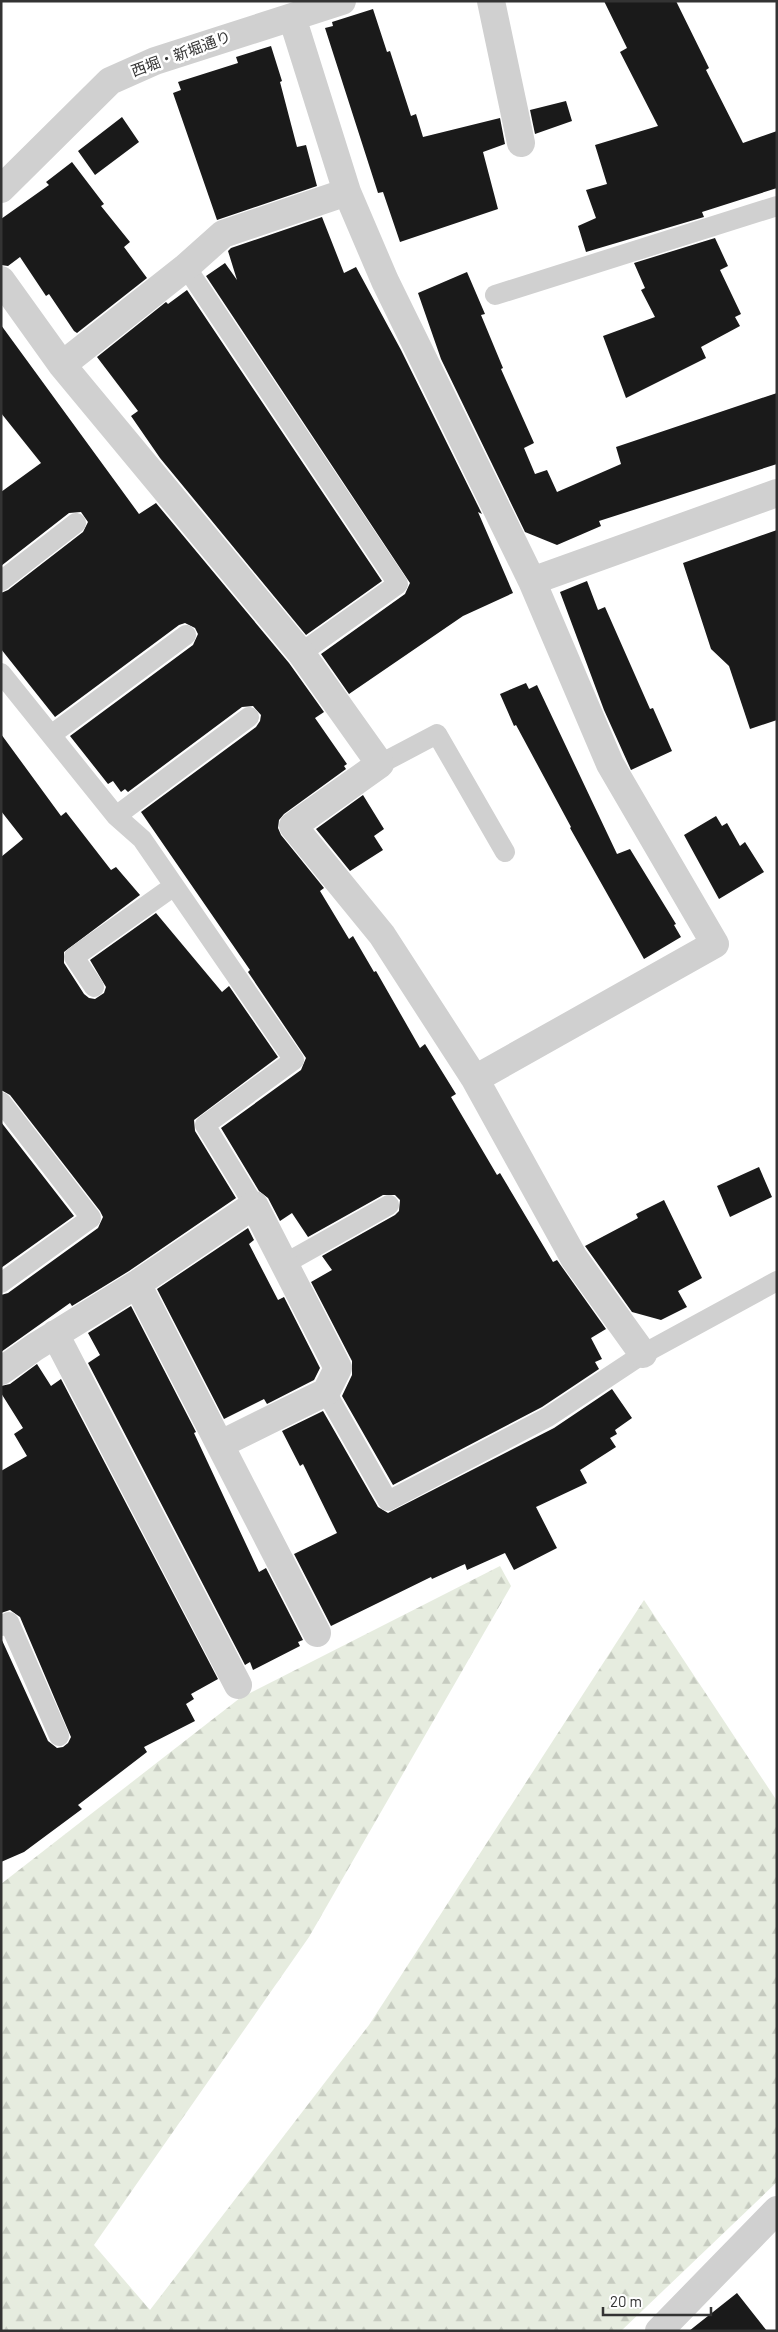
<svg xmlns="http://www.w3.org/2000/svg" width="778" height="2332" viewBox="0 0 778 2332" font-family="Barlow,'Noto Sans JP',sans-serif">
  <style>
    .forest { fill: url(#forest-firs) }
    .building { fill: #1a1a1a }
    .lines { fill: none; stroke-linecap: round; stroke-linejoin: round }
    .lane { stroke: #d0d0d0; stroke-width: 20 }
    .street { stroke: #d0d0d0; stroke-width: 28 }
    .labels { text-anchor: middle; stroke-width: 5; stroke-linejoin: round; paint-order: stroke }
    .street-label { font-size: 15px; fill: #333; stroke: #fff }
  </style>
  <defs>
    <pattern id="forest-firs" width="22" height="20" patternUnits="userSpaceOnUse" patternTransform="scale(1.25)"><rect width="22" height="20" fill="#e6ecdf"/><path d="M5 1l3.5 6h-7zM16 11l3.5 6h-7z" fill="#c6cbc0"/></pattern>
  </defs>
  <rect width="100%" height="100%" fill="#fff"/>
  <!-- forest -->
  <path class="forest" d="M 500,1566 L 511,1586 L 309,1937 L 94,2245 L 150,2310 L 369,2025 L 644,1600 L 777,1801 L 777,2182 L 621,2331 L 1,2331 L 1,1884 L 240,1698 Z"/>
  <!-- building -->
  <path class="building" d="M 604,1 L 676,1 L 709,68 L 706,70 L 743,143 L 777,131 L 777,188 L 702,212 L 704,217 L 586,252 L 578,226 L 596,218 L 586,190 L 607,184 L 595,145 L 658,126 L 620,52 L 627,48 Z
    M 373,9 L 387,52 L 390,51 L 411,116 L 416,114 L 423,137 L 500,118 L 505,144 L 483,152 L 498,209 L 400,242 L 383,192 L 378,193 L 325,28 L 333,26 L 332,22 Z
    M 271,46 L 282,81 L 280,82 L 297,147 L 306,145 L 317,186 L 217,220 L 173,93 L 181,90 L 178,82 L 238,63 L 236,57 Z
    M 566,101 L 572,121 L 535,134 L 530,110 Z
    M 122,117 L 139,142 L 95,175 L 78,151 Z
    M 72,162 L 104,204 L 101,206 L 130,242 L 124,247 L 147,278 L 77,333 L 74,331 L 49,294 L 46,296 L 20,257 L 8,266 L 1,265 L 1,219 L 49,185 L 46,182 Z
    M 322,217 L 344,273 L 356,267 L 401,350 L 482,514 L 478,512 L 513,593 L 463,616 L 349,694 L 321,654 L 405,594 L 410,583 L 206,276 L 225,263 L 237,280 L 228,251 L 231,248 Z
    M 715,238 L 728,266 L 720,270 L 741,314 L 735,317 L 740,326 L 701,347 L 706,358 L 626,398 L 603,336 L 655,317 L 641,290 L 645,288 L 634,263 Z
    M 467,272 L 485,314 L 481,315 L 503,368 L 501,369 L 534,443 L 524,448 L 535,474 L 547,470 L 557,492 L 621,464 L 616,447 L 777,393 L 777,464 L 599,521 L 601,526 L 557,545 L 525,532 L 441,359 L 418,293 Z
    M 187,290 L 382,581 L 306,635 L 160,458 L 131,416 L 138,411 L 97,357 L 166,302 L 168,304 Z
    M 1,325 L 139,514 L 156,503 L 289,663 L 324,712 L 315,718 L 347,764 L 344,766 L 346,769 L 284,814 L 279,820 L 278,828 L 281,835 L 324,888 L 320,891 L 349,939 L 353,936 L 374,972 L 376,971 L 420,1048 L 425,1044 L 456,1094 L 451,1097 L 497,1175 L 500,1173 L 553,1262 L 557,1260 L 606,1329 L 591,1338 L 602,1359 L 595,1362 L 599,1369 L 542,1407 L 393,1485 L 342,1396 L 352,1375 L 352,1361 L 311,1282 L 332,1270 L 322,1256 L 395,1215 L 399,1211 L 400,1200 L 395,1195 L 383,1195 L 308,1237 L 292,1213 L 280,1221 L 268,1198 L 259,1191 L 221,1128 L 301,1070 L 306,1058 L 248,972 L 250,970 L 141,812 L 256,727 L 260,721 L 261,715 L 253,706 L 242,707 L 128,792 L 125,789 L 121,792 L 113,781 L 108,784 L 70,736 L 193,645 L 198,634 L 195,628 L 185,623 L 179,625 L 55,717 L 1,649 L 1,593 L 8,590 L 83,532 L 88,522 L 81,512 L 69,513 L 1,566 L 1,492 L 41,463 L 1,413 Z
    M 777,530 L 777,720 L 750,729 L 729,666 L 711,649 L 683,563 Z
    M 587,581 L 598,610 L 605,607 L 650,709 L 653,708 L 672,751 L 631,770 L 604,710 L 560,592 Z
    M 526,683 L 529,689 L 537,685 L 617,854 L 630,849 L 676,924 L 674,925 L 681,937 L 644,959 L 570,828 L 571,827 L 516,725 L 514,726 L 500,694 Z
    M 1,734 L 61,816 L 66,812 L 111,870 L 116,867 L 140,895 L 64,952 L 64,963 L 84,994 L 89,998 L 95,999 L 104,993 L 106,987 L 90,960 L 156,913 L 222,992 L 229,986 L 278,1057 L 194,1120 L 195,1131 L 236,1198 L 129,1271 L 72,1306 L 70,1303 L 1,1352 L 1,1295 L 8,1293 L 98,1228 L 103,1217 L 100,1211 L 10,1095 L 1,1090 L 1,857 L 23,839 L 1,811 Z
    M 363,795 L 384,829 L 374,836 L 383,850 L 350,871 L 316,829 Z
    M 716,816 L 722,826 L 727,823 L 740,846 L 745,842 L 764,872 L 719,899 L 684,835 Z
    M 1,1122 L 74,1216 L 1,1268 Z
    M 759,1167 L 772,1197 L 730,1217 L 717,1186 Z
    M 664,1200 L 702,1278 L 678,1291 L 687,1307 L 661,1320 L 632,1312 L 585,1246 L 638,1218 L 636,1214 Z
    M 248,1228 L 254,1240 L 249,1244 L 278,1300 L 284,1297 L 320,1368 L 314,1380 L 267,1404 L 264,1399 L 224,1419 L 157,1289 Z
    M 131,1306 L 196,1432 L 194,1433 L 259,1572 L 266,1568 L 303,1640 L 298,1642 L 300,1646 L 253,1670 L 250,1662 L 245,1665 L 88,1363 L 100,1355 L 88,1333 Z
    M 37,1364 L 51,1386 L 61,1379 L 218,1679 L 191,1694 L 194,1699 L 186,1704 L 195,1721 L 144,1747 L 147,1752 L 78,1805 L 82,1809 L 24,1852 L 1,1862 L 1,1638 L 48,1741 L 57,1748 L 63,1747 L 68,1743 L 71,1737 L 20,1617 L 10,1610 L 1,1613 L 1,1471 L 27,1456 L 14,1434 L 23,1428 L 1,1393 L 1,1386 L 10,1384 Z
    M 612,1389 L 632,1418 L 615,1430 L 617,1434 L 610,1438 L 616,1447 L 580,1470 L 587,1483 L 536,1507 L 557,1548 L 514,1570 L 505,1553 L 467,1570 L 465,1564 L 432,1579 L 431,1577 L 331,1626 L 294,1554 L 337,1533 L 303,1464 L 300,1466 L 282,1431 L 323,1411 L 378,1507 L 388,1513 L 554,1428 Z
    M 737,2293 L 767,2331 L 689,2331 Z"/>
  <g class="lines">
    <!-- lane -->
    <path class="lane" d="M 186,267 L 398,584 L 301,653
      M 495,295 L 777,206
      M 1,581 L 76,523
      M 1,673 L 116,816 L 142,839 L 294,1060 L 205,1125 L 254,1205
      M 51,735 L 186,635
      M 380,764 L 437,734 L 505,852
      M 116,816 L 249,717
      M 94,987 L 74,957 L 174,886
      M 1,1102 L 91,1218 L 1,1283
      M 286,1263 L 389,1205
      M 326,1392 L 388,1501 L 548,1417 L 643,1354 L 777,1281
      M 1,1626 L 9,1622 L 59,1736"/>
    <!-- street -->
    <path class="street" d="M 491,1 L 521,143
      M 292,17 L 347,192 L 385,281 L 532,581 L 777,493
      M 1,189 L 110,81 L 155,61 L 342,1
      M 1,280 L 62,365 L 301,653 L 380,764 L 293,826 L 382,935 L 475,1079 L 574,1258 L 643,1354
      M 62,365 L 186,267 L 223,234 L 347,192
      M 475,1079 L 715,944 L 610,764 L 532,581
      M 137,1284 L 317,1633
      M 55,1334 L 238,1685
      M 1,1371 L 35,1347 L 137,1284 L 254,1205 L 338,1368 L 326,1392 L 221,1444
      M 659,2331 L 777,2210"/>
  </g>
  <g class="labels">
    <!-- street labels -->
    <g class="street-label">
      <text transform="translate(181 54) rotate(-20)" y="5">西堀・新堀通り</text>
    </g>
  </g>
  <!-- border -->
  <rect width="778" height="2332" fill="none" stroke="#333333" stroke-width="5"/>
  <!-- scale -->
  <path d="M603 2307v8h108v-8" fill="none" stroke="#333333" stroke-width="2.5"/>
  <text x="610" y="2307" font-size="15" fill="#333333" stroke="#ffffff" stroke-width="4" paint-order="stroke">20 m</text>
</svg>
